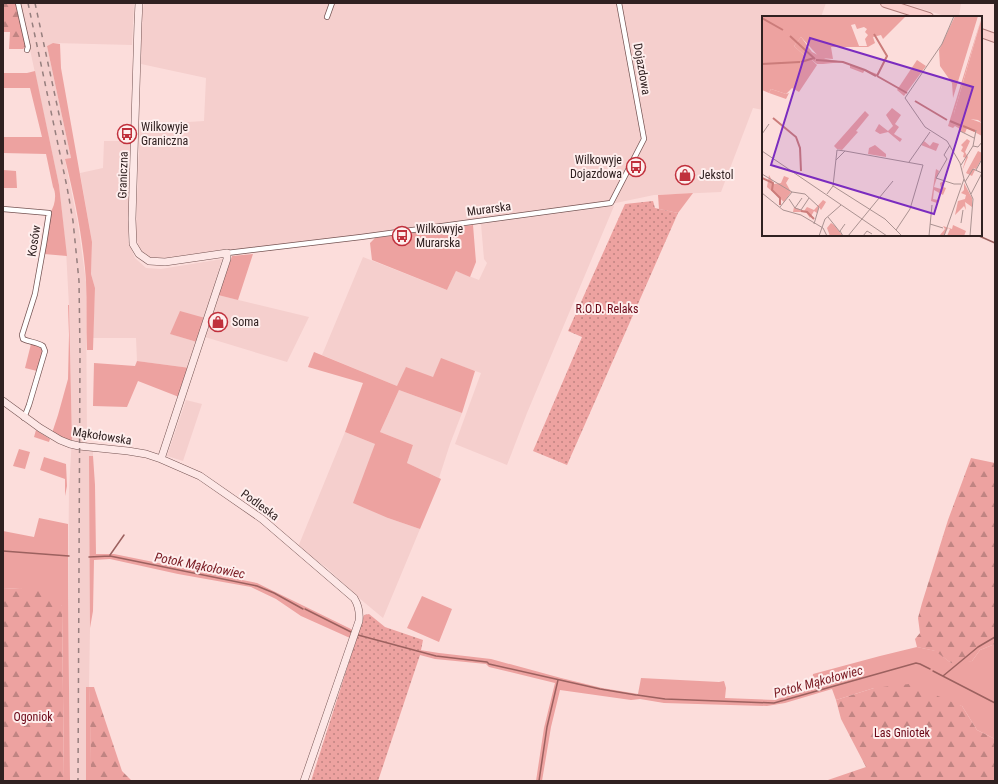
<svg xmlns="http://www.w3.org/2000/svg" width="998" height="784" viewBox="0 0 998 784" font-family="'Roboto Condensed',sans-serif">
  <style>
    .built { fill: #f5cfcd }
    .green { fill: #eda2a0 }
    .forest { fill: url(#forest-firs) }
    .garden { fill: url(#garden-dots) }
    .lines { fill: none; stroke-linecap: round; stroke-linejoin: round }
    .stream { stroke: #9c615f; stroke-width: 1.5 }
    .street-casing { stroke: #755453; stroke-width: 6 }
    .secondary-casing { stroke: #755453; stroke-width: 8 }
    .primary-casing { stroke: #b27d7b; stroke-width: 10 }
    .street { stroke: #fff; stroke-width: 4.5 }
    .secondary { stroke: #fde7e6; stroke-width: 7 }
    .primary { stroke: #fbcfcd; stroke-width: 8 }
    .rail { stroke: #967f7e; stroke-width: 1.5; stroke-dasharray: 5 5; stroke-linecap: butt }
    .labels { text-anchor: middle; stroke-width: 4; stroke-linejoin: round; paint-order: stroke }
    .street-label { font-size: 12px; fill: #302121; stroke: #feeeed }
    .poi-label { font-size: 12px; fill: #302121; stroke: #feeeed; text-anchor: start }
    .park-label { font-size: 12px; fill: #6a0616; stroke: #feeeed }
    .water-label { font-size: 13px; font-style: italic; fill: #7b1c24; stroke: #feeeed }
    .inset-river { fill: none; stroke: #cb7c7a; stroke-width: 2 }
    .inset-road { fill: none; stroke: #aa9291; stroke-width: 1 }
    .view { fill: #7b2cbf; fill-opacity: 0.15; stroke: #7b2cbf; stroke-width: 2 }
    .inset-edge { fill: none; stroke: #302121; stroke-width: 2 }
  </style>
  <defs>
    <pattern id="forest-firs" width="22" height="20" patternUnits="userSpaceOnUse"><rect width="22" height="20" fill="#eda2a0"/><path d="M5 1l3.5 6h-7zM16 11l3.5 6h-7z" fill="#c08482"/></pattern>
    <pattern id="garden-dots" width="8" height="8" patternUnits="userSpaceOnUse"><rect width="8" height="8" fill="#eda2a0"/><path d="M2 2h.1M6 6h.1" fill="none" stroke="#c08482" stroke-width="1.8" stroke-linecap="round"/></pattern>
  </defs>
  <rect width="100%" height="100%" fill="#fcdddb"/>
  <!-- built -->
  <path class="built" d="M 20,3 L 134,3 L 132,45 L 54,43 L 47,46 L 71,158 L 65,160 L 78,224 L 86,282 L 87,444 L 93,451 L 93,456 L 90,456 L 90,628 L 89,687 L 86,687 L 86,781 L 70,781 L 68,594 L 69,489 L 72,438 L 69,306 L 66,250 L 59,185 Z
    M 144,3 L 826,3 L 821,17 L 763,17 L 763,110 L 753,108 L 721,192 L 654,195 L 611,204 L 163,260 L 148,258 L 140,250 L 136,237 L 136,224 L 140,125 L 204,121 L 206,78 L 141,64 L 141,23 Z
    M 903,3 L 961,3 L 959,17 L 948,17 Z
    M 104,141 L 131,141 L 128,240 L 135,258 L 146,268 L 161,269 L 222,259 L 205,318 L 171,334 L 197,342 L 190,368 L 137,361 L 136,338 L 93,338 L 95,288 L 91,274 L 92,242 L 80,173 L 103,168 Z
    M 614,206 L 527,413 L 507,465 L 455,444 L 481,373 L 441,359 L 433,378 L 397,386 L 322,355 L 363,257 L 447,290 L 456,271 L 479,280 L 487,263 L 484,259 L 481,224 Z
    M 218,295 L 309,317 L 287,362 L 205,337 Z
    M 399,390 L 462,413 L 450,444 L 439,478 L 407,463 L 413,445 L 380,432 Z
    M 186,400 L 202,404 L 183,461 L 167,456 Z
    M 345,432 L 375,444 L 388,518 L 420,529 L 383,618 L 359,598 L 327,568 L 298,547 Z"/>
  <!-- green -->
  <path class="green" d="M 53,43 L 60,44 L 61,68 L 92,242 L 91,274 L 95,288 L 93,350 L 87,350 C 86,327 87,303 86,280 C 83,239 75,199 65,159 L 71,158 L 47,46 Z
    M 35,71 L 59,185 L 67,256 L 44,254 L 50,213 C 55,206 57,194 53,187 L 46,154 L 3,153 L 3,137 L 42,137 L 30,88 L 3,88 L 3,73 L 27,73 Z
    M 3,170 L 16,171 L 17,188 L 3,188 Z
    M 693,193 L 678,213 L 659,209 L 658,195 Z
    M 473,225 L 476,262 L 470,277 L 456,271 L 447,290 L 372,260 L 370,243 L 375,238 Z
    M 253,254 L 238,300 L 218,295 L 232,256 Z
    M 68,305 L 69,305 L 72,441 L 52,433 L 58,415 L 68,379 L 69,335 Z
    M 180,311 L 205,318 L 197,342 L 170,334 Z
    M 31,344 L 40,345 L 44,349 L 37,371 L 25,368 Z
    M 314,352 L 397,386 L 406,367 L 433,377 L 441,358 L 475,371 L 462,413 L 399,390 L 380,432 L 413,445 L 407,463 L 441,479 L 420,529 L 388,518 L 353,503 L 375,444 L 345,432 L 363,383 L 308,367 Z
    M 137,361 L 190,368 L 179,397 L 138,381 L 127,407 L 93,406 L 94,363 L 135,366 Z
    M 36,430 L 50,439 L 49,442 L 34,437 Z
    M 19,449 L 30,452 L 25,469 L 13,466 Z
    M 89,456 L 93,456 L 95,485 L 96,554 L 114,554 L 257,583 L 353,630 L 350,638 L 301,616 L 276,599 L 251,587 L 178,574 L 110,559 L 94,560 L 93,611 L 90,628 Z
    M 44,457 L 66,464 L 67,486 L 65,496 L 65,479 L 40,470 Z
    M 39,518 L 68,524 L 68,594 L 70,781 L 64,781 L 62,606 L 20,588 L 3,589 L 3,531 L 34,537 Z
    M 422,596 L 452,609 L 439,642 L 407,628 Z
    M 995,644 L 995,739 L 977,730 L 962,706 L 874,688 L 836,700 L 832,689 L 785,703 L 767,706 L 664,703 L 640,699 L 631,700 L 560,690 L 551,727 L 542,781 L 536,781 L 544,728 L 555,683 L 489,667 L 486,664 L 435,659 L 420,655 L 420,650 L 439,653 L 491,659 L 561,678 L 602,688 L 638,694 L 641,678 L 719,682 L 724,681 L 726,688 L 725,698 L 774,700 L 812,689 L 813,674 L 880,656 L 917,647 L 936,651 L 951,663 L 972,661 L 980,650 Z
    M 86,687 L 89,687 C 91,719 91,750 91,781 L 86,781 Z"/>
  <!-- forest -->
  <path class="forest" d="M 3,3 L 17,3 L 26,46 L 23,49 L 9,49 L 10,32 L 3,32 Z
    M 971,458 L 995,463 L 995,644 L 980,650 L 972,661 L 960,664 L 951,663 L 935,651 L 917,647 L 915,639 L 920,633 L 918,618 L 922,603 L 948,520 Z
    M 20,588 L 43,590 L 62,606 L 64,781 L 3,781 L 3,589 Z
    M 909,684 L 962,706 L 977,730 L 995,739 L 995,781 L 825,781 L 866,767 L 841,719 L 836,700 L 874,688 Z
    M 89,687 L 94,687 L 122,771 L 132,781 L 91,781 L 91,750 Z"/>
  <!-- garden -->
  <path class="garden" d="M 653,201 L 655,208 L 678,213 L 567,465 L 533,451 L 582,337 L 568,331 L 625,204 Z
    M 369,614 L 385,627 L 423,640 L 420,655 L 378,781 L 311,781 L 364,615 Z"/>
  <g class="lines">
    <!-- stream -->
    <path class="stream" d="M 977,235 L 995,243
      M 3,551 L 69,556
      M 110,555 L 124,535
      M 89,557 L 110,556 L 257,586 L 274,593 L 303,609
      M 305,609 L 353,633
      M 358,635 L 436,656 L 487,662 L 489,664 L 560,680
      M 933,671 L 995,703
      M 943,676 L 978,647 L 995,637
      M 560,680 L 600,689 L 636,695
      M 637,695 L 665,699 L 774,703 L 916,663 L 920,664 L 930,669
      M 539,781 L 547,727 L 558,680"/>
    <!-- street casing -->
    <g class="street-casing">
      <path id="street" d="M 18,3 L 28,47 L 27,50
        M 327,17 L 332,3
        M 3,209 L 49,213 L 44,244 L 35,294 L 22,335 L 23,339 C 29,342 37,342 43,346 L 45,351 L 29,405 L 24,418
        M 227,253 L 361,237 L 611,203 L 644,139 L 619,3"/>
    </g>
    <!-- secondary casing -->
    <g class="secondary-casing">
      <path id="secondary" d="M 139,3 L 138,23 L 132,219 L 133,244 L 139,254 L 149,261 L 165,262 L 227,253 L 227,259 L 161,459
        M 3,401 L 40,428 L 60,440 L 70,444 L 79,446 L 128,451 L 146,454 L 161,459 L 200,476 L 262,519 L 354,598 C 359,606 360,612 359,621 L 304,781"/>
    </g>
    <!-- primary casing -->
    <g class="primary-casing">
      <path id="primary" d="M 885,3 L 929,17
        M 981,33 L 995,38"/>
    </g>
    <!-- street -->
    <use href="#street" class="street"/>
    <!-- secondary -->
    <use href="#secondary" class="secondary"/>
    <!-- primary -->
    <use href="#primary" class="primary"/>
    <!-- rail -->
    <path class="rail" d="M 28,3 L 67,187 L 73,221 L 79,281 L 80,353 L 78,781
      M 35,3 L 68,156"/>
  </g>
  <!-- icons -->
  <defs>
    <g id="bus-ring" transform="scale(1)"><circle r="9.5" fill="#feeeed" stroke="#c0303c" stroke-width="1.5"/><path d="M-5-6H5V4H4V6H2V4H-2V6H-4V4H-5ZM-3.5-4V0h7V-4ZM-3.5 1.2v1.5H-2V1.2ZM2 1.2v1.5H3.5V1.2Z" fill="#c0303c"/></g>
    <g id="shop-ring" transform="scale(1)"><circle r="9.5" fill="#feeeed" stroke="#c0303c" stroke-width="1.5"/><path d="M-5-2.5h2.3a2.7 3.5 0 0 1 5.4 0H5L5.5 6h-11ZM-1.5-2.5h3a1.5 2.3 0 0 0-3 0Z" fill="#c0303c"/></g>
  </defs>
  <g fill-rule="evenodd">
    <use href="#bus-ring" x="127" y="134"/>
    <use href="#bus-ring" x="636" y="167"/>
    <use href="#shop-ring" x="685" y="175"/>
    <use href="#bus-ring" x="402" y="236"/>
    <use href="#shop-ring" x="218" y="322"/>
  </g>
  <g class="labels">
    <!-- street labels -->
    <g class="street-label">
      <text transform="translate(642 69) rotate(80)" y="4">Dojazdowa</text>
      <text transform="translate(123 175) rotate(-88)" y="4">Graniczna</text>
      <text transform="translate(489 209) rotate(-8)" y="4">Murarska</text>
      <text transform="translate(34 241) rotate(-81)" y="4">Kosów</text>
      <text transform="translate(102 436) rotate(9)" y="4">Mąkołowska</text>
      <text transform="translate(260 505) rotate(36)" y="4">Podleska</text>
    </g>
    <!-- poi labels -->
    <g class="poi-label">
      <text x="141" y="131">Wilkowyje<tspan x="141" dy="14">Graniczna</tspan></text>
      <text x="622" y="164" text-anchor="end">Wilkowyje<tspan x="622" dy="14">Dojazdowa</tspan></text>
      <text x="699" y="179">Jekstol</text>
      <text x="416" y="233">Wilkowyje<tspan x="416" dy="14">Murarska</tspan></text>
      <text x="232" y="326">Soma</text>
    </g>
    <!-- park labels -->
    <g class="park-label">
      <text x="607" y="313">R.O.D. Relaks</text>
      <text x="33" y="721">Ogoniok</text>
      <text x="902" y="737">Las Gniotek</text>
    </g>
    <!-- water labels -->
    <g class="water-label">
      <text transform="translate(200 565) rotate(11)" y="5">Potok Mąkołowiec</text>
      <text transform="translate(818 681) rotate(-15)" y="5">Potok Mąkołowiec</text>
    </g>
  </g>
  <!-- overview -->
  <g transform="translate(762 16)">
    <rect width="220" height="220" fill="#fcdddb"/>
    <path d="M 220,0 L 192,97 L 220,107 L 220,120 L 205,112 L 203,117 L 197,115 L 198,113 L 193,110 L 191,112 L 186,110 ZM 39,21 L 50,36 L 64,43 L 82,46 L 115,58 L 125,40 L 113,21 L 126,40 L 115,60 L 136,72 L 103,54 L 101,57 L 88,52 L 88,49 L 81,46 L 61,48 L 55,48 L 50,44 L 41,45 L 42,39 L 32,30 ZM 9,73 L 24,78 L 27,77 L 24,83 L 7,77 ZM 130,92 L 139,99 L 133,108 L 137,111 L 132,118 L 140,123 L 138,126 L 126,116 L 118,118 L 113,115 L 117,108 L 126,115 L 131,110 L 124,99 ZM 205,123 L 208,125 L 203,136 L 206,141 L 200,155 L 204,142 L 201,141 L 202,137 L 199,135 L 201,131 L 199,129 ZM 162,125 L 168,130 L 171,126 L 177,128 L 174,135 L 159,129 ZM 113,129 L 124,138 L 124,141 L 106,138 L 107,132 ZM 216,135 L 220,137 L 220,142 L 214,153 L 211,152 L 213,154 L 210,160 L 204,157 ZM 174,153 L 177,155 L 172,171 L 179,173 L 178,167 L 182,165 L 181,171 L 184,172 L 181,179 L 172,174 L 171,183 L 176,184 L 175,187 L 169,185 ZM 7,159 L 12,168 L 19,167 L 22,160 L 27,162 L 24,167 L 29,176 L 22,186 L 5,171 ZM 202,167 L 210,182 L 210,191 L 203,186 L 204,194 L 202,190 L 193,199 L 196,185 L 203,183 L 204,179 L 199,177 L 202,174 ZM 61,184 L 64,186 L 61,191 L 59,194 L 57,191 L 55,197 L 52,195 L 48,202 L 44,196 L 31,196 L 32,191 L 42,195 L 45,191 L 52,194 ZM 191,209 L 204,215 L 202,220 L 185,220 L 188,213 L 186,212 L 182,220 L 178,219 L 183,213 L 181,210 L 190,213 Z" fill="#eda2a0"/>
    <path d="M 0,0 L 144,0 L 121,23 L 119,19 L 111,21 L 113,27 L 106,31 L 69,31 L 71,43 L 58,42 L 39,21 L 32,30 L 43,40 L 41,45 L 49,43 L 55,49 L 37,76 L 30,72 L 24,78 L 9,73 L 7,77 L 0,74 ZM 93,8 L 95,13 L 102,11 L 105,13 L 103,16 L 106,19 L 103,23 L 105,30 L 97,30 L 89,9 ZM 193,0 L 216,0 L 191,82 L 190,67 L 178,50 L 177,34 ZM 220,1 L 220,107 L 216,104 L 198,102 L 192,97 Z" fill="#eda2a0" fill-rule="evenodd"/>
    <path d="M 155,44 L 164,50 L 142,80 L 135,74 ZM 103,95 L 107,99 L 94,115 L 96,116 L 80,134 L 75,133 L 72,130 ZM 69,207 L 72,209 L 81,220 L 68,220 L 65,212 Z" fill="#eda2a0"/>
    <path class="inset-river" d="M 0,2 L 21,14M 112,18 L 125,40 L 115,60M 28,20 L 53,43M 54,44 L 81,46 L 103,54M 39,46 L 52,42M 0,48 L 38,46M 103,54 L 114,60M 115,60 L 145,77M 153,85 L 185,104M 11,102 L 34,121 L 38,132 L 39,155M 188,105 L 200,110M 201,110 L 213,115M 0,162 L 11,167 L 10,174 L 18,182 L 18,189M 39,195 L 45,196 L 52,203"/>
    <path class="inset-road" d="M 192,0 L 180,28 L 143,82 L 163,111 L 185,125 L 198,147 L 202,163 L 211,183 L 208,220M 198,115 L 212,122M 0,118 L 7,108M 188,129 L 182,139 L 185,143 L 174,162 L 192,168 L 199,168M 211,130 L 214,114M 0,135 L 125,220M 74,144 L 83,135 L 161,149 L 148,193 L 134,214M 147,146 L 168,116M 199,149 L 211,130 L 216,131 L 220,126M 214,154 L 220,143M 0,158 L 30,176 L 43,178 L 57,191 L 52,208M 203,166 L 211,153 L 220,157M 71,170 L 123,203 L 140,220M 0,177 L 21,194 L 39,199 L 61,212 L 65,220M 65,178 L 71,170 L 75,134 L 83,135M 209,178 L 220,157M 27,183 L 33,192 L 39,194 L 47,182M 18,191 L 30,176M 33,192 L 40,182M 66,201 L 78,216M 199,207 L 201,194M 168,208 L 181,212M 57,220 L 63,203 L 79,189M 81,220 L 78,215 L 83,208M 86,220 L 131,165M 101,220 L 105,215 L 110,218M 167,220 L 170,189M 182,220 L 202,163"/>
    <path class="view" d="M 48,22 L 211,71 L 172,198 L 9,149 Z"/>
    <rect width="220" height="220" class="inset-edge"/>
  </g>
  <!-- border -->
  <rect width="998" height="784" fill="none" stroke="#302121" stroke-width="8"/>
</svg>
